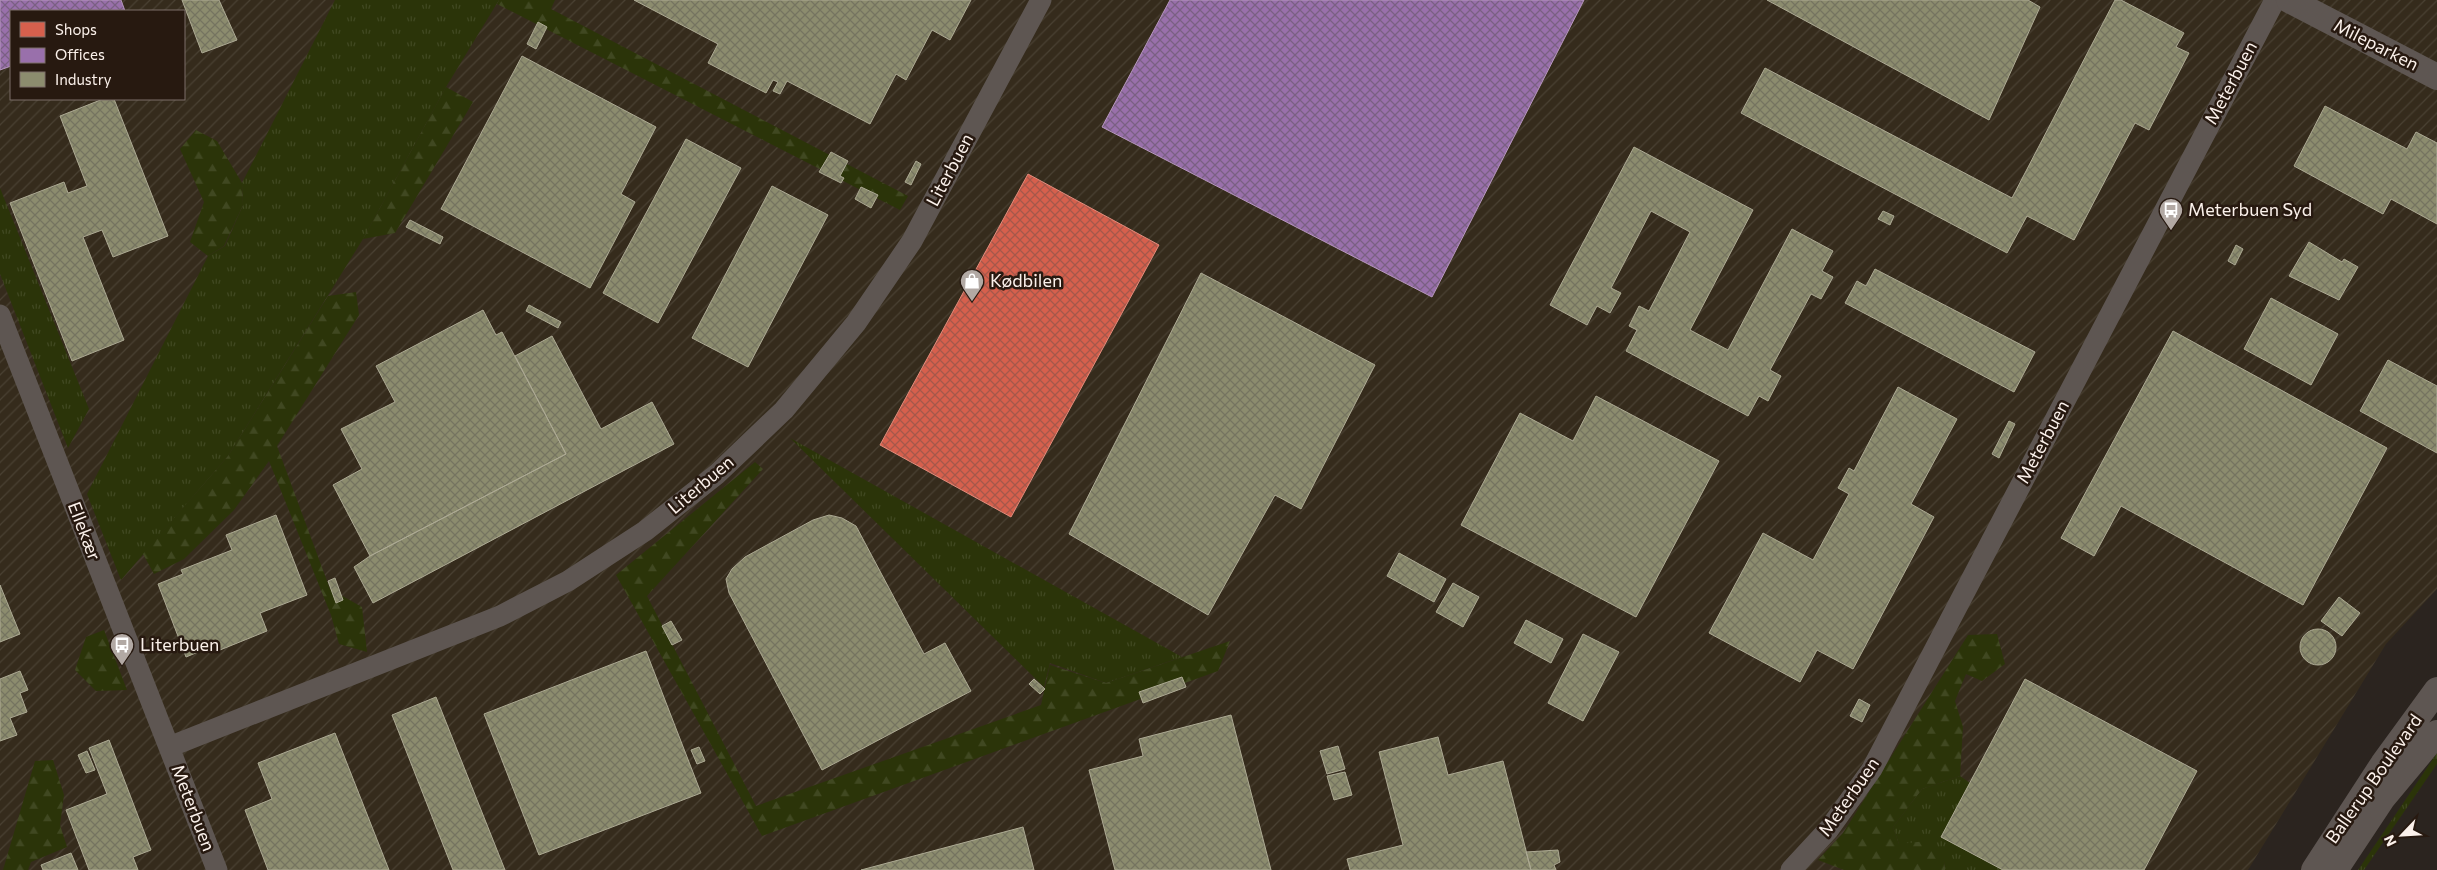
<svg xmlns="http://www.w3.org/2000/svg" width="2437" height="870" viewBox="0 0 2437 870" font-family="Commissioner,sans-serif">
  <style>
    .industrial { fill: url(#industrial-furrows); fill-rule: evenodd }
    .grass { fill: url(#grass-tufts) }
    .forest { fill: url(#forest-firs) }
    .shops { fill: url(#shops-cross-hatch); stroke: #e18c7c }
    .offices { fill: url(#offices-cross-hatch); stroke: #b697be }
    .industry { fill: url(#industry-cross-hatch); stroke: #adaa94 }
    .lines { fill: none; stroke-linecap: round; stroke-linejoin: round }
    .minor { stroke: #5e5652; stroke-width: 21 }
    .tertiary { stroke: #5e5652; stroke-width: 26 }
    .labels { text-anchor: middle; stroke-width: 5; stroke-linejoin: round; paint-order: stroke }
    .street-label { font-size: 18px; fill: #fbf1eb; stroke: #271910 }
    .poi-label { font-size: 18px; fill: #fbf1eb; stroke: #271910; text-anchor: start }
  </style>
  <defs>
    <pattern id="industrial-furrows" width="10" height="10" patternUnits="userSpaceOnUse" patternTransform="scale(1.25)"><rect width="10" height="10" fill="#352b1c"/><path d="M-1 1l2-2M0 10L10 0M9 11l2-2" fill="none" stroke="#494032"/></pattern>
    <pattern id="grass-tufts" width="24" height="20" patternUnits="userSpaceOnUse" patternTransform="scale(1.25)"><rect width="24" height="20" fill="#2b3409"/><path d="M3 7l-1-3M5 7V3M7 7l1-3M15 17l-1-3M17 17v-4M19 17l1-3" fill="none" stroke="#404821"/></pattern>
    <pattern id="forest-firs" width="22" height="20" patternUnits="userSpaceOnUse" patternTransform="scale(1.25)"><rect width="22" height="20" fill="#2b3409"/><path d="M5 1l3.5 6h-7zM16 11l3.5 6h-7z" fill="#404821"/></pattern>
    <pattern id="shops-cross-hatch" width="8" height="8" patternUnits="userSpaceOnUse" patternTransform="scale(1.25)"><rect width="8" height="8" fill="#d6604d"/><path d="M0 0l8 8M0 8l8-8" fill="none" stroke="#a5584b"/></pattern>
    <pattern id="offices-cross-hatch" width="8" height="8" patternUnits="userSpaceOnUse" patternTransform="scale(1.25)"><rect width="8" height="8" fill="#9970ab"/><path d="M0 0l8 8M0 8l8-8" fill="none" stroke="#7a6083"/></pattern>
    <pattern id="industry-cross-hatch" width="8" height="8" patternUnits="userSpaceOnUse" patternTransform="scale(1.25)"><rect width="8" height="8" fill="#8c8c6e"/><path d="M0 0l8 8M0 8l8-8" fill="none" stroke="#757460"/></pattern>
  </defs>
  <rect width="100%" height="100%" fill="#2b241f"/>
  <!-- industrial -->
  <path class="industrial" d="M 0,0 L 2437,0 L 2437,589 L 2386,644 L 2248,870 L 0,870 ZM 11,11 L 184,11 L 184,99 L 11,99 Z"/>
  <!-- grass -->
  <path class="grass" d="M 335,0 L 499,0 L 446,87 L 363,239 L 228,456 L 121,580 L 87,494 L 208,256 L 225,246 L 243,205 L 242,183 Z
    M 0,188 L 89,409 L 68,448 L 0,274 Z
    M 790,438 L 1182,657 L 1106,683 L 1050,663 L 1044,687 Z
    M 2437,753 L 2437,764 L 2364,870 L 2358,870 Z
    M 1960,776 L 1970,783 L 1941,837 L 2003,870 L 1945,870 L 1944,862 L 1899,844 L 1893,827 L 1922,789 Z"/>
  <!-- forest -->
  <path class="forest" d="M 499,0 L 555,0 L 551,9 L 908,196 L 900,210 L 497,4 Z
    M 446,87 L 473,102 L 395,233 L 363,239 Z
    M 196,130 L 217,141 L 242,183 L 243,205 L 224,246 L 208,256 L 190,242 L 204,202 L 180,149 Z
    M 356,292 L 359,315 L 277,446 L 330,589 L 362,607 L 367,652 L 339,644 L 331,615 L 269,461 L 234,510 L 184,559 L 154,574 L 143,554 L 228,456 L 328,296 Z
    M 755,462 L 763,469 L 647,596 L 756,806 L 1041,705 L 1050,665 L 1106,683 L 1230,641 L 1218,671 L 762,836 L 616,575 Z
    M 104,630 L 127,690 L 96,691 L 75,670 L 86,637 Z
    M 1997,634 L 2005,664 L 1982,681 L 1966,674 L 1955,701 L 1963,727 L 1960,776 L 1922,789 L 1893,827 L 1899,844 L 1927,841 L 1944,862 L 1945,870 L 1844,870 L 1818,860 L 1843,833 L 1968,635 Z
    M 53,760 L 64,795 L 60,825 L 67,847 L 31,862 L 28,870 L 3,870 L 35,761 Z"/>
  <!-- shops -->
  <path class="shops" d="M 1028,174 L 1159,245 L 1011,517 L 880,445 Z"/>
  <!-- offices -->
  <path class="offices" d="M 0,0 L 121,0 L 125,11 L 11,11 L 11,66 L 0,70 Z
    M 1170,0 L 1584,0 L 1432,297 L 1102,127 Z"/>
  <!-- industry -->
  <path class="industry" d="M 182,0 L 219,0 L 237,40 L 202,53 Z
    M 634,0 L 971,0 L 950,40 L 932,30 L 906,80 L 896,74 L 870,124 L 787,81 L 780,94 L 773,91 L 778,82 L 773,80 L 766,93 L 708,63 L 718,44 Z
    M 1767,0 L 2028,0 L 2040,7 L 1989,120 Z
    M 2115,0 L 2121,0 L 2184,33 L 2176,47 L 2189,53 L 2149,130 L 2135,123 L 2074,240 L 2027,216 L 2007,253 L 1741,113 L 1765,68 L 2012,198 Z
    M 538,22 L 547,27 L 536,49 L 527,44 Z
    M 522,56 L 656,127 L 621,194 L 635,202 L 590,288 L 441,209 Z
    M 103,99 L 114,99 L 168,236 L 113,257 L 102,230 L 83,237 L 124,340 L 72,361 L 10,203 L 64,182 L 68,193 L 87,186 L 60,116 Z
    M 2325,106 L 2407,149 L 2416,132 L 2437,143 L 2437,224 L 2391,199 L 2383,214 L 2294,166 Z
    M 686,139 L 741,168 L 658,323 L 603,293 Z
    M 1634,147 L 1753,210 L 1690,330 L 1728,350 L 1792,229 L 1833,251 L 1822,271 L 1833,277 L 1821,299 L 1811,294 L 1770,370 L 1781,376 L 1768,401 L 1759,396 L 1748,416 L 1626,351 L 1637,330 L 1629,326 L 1639,306 L 1649,311 L 1690,232 L 1651,211 L 1611,288 L 1621,293 L 1610,313 L 1597,306 L 1587,325 L 1550,305 Z
    M 831,152 L 848,161 L 840,176 L 844,178 L 841,183 L 819,172 Z
    M 916,161 L 921,164 L 911,185 L 905,182 Z
    M 772,186 L 828,215 L 748,367 L 692,338 Z
    M 861,187 L 878,195 L 871,208 L 855,199 Z
    M 1883,211 L 1894,216 L 1890,225 L 1878,219 Z
    M 410,220 L 443,237 L 440,244 L 406,227 Z
    M 2309,242 L 2342,262 L 2344,259 L 2358,267 L 2339,300 L 2289,276 Z
    M 2236,245 L 2243,249 L 2235,265 L 2228,261 Z
    M 1875,269 L 2035,352 L 2014,392 L 1845,303 L 1857,281 L 1866,286 Z
    M 1201,273 L 1375,365 L 1301,509 L 1275,495 L 1208,615 L 1069,534 Z
    M 2271,298 L 2338,334 L 2311,385 L 2244,349 Z
    M 529,305 L 561,322 L 558,328 L 526,311 Z
    M 483,310 L 496,335 L 502,332 L 566,454 L 370,556 L 333,485 L 362,469 L 341,429 L 395,402 L 376,366 Z
    M 2173,331 L 2387,448 L 2303,605 L 2121,506 L 2094,556 L 2061,538 Z
    M 552,336 L 601,429 L 652,402 L 674,444 L 373,603 L 354,567 L 370,556 L 566,454 L 515,356 Z
    M 2388,360 L 2437,386 L 2437,453 L 2360,411 Z
    M 1898,387 L 1957,419 L 1911,504 L 1934,517 L 1853,669 L 1817,650 L 1800,682 L 1709,633 L 1763,533 L 1813,560 L 1849,494 L 1838,488 L 1849,468 L 1854,471 Z
    M 1596,396 L 1719,461 L 1636,617 L 1461,525 L 1520,413 L 1573,441 Z
    M 2009,421 L 2015,424 L 1999,458 L 1992,454 Z
    M 276,515 L 307,595 L 260,613 L 267,631 L 215,652 L 213,646 L 186,657 L 158,584 L 183,574 L 181,570 L 232,550 L 226,535 Z
    M 829,515 L 842,518 L 856,526 L 924,654 L 945,643 L 971,691 L 822,770 L 729,593 L 726,579 L 732,569 L 745,557 L 813,520 Z
    M 1399,553 L 1446,579 L 1434,602 L 1387,576 Z
    M 335,578 L 343,600 L 336,603 L 328,581 Z
    M 1453,583 L 1479,597 L 1463,627 L 1436,612 Z
    M 0,585 L 20,634 L 0,642 Z
    M 2339,597 L 2360,613 L 2342,636 L 2321,621 Z
    M 1526,620 L 1563,639 L 1551,663 L 1514,643 Z
    M 671,621 L 682,640 L 672,645 L 662,626 Z
    M2300 647a18 18 0 1 1 36 0a18 18 0 1 1-36 0Z
    M 1583,634 L 1619,652 L 1583,721 L 1548,703 Z
    M 646,651 L 701,793 L 539,855 L 484,714 Z
    M 20,671 L 28,690 L 20,693 L 27,712 L 10,718 L 17,735 L 0,741 L 0,679 Z
    M 1182,677 L 1186,687 L 1143,703 L 1139,692 Z
    M 1034,679 L 1045,689 L 1040,694 L 1029,684 Z
    M 2025,679 L 2197,771 L 2144,870 L 2003,870 L 1941,837 Z
    M 436,697 L 505,870 L 453,870 L 392,715 Z
    M 1859,699 L 1870,705 L 1862,722 L 1850,716 Z
    M 1231,715 L 1271,870 L 1115,870 L 1089,770 L 1143,756 L 1139,739 Z
    M 335,733 L 389,870 L 268,870 L 245,810 L 272,799 L 258,763 Z
    M 1438,737 L 1448,775 L 1503,761 L 1531,870 L 1350,870 L 1347,859 L 1403,845 L 1379,752 Z
    M 109,740 L 151,850 L 133,857 L 138,870 L 89,870 L 66,810 L 107,794 L 89,748 Z
    M 1338,746 L 1345,769 L 1327,774 L 1320,751 Z
    M 699,747 L 705,761 L 697,764 L 691,750 Z
    M 87,751 L 95,770 L 86,773 L 78,755 Z
    M 1345,772 L 1352,795 L 1334,800 L 1327,776 Z
    M 1023,827 L 1034,870 L 861,870 Z
    M 1558,850 L 1560,862 L 1554,865 L 1556,870 L 1531,870 L 1526,852 Z
    M 71,853 L 78,870 L 43,870 L 41,865 Z"/>
  <g class="lines">
    <!-- minor -->
    <path class="minor" d="M 0,315 L 217,870
      M 169,747 L 500,616 L 568,581 L 645,531 L 717,474 L 784,410 L 856,323 L 912,241 L 1041,0
      M 1791,870 L 1829,829 L 1872,769 L 2275,0"/>
    <!-- tertiary -->
    <path class="tertiary" d="M 2289,0 L 2437,77
      M 2314,870 L 2383,764 L 2437,690
      M 2335,870 L 2382,799 L 2437,733"/>
  </g>
  <!-- icons -->
  <defs>
    <g id="bus-pin" transform="scale(1.25)"><path d="M0 17L-7.5 6A9.5 9.5 0 1 1 7.5 6Z" fill="#b2a9a4" stroke="#271910"/><path d="M-5-6H5V4H4V6H2V4H-2V6H-4V4H-5ZM-3.5-4V0h7V-4ZM-3.5 1.2v1.5H-2V1.2ZM2 1.2v1.5H3.5V1.2Z" fill="#fff"/></g>
    <g id="shop-pin" transform="scale(1.25)"><path d="M0 17L-7.5 6A9.5 9.5 0 1 1 7.5 6Z" fill="#b2a9a4" stroke="#271910"/><path d="M-5-2.5h2.3a2.7 3.5 0 0 1 5.4 0H5L5.5 6h-11ZM-1.5-2.5h3a1.5 2.3 0 0 0-3 0Z" fill="#fff"/></g>
  </defs>
  <g fill-rule="evenodd">
    <use href="#bus-pin" x="2171" y="210"/>
    <use href="#shop-pin" x="972" y="281"/>
    <use href="#bus-pin" x="122" y="645"/>
  </g>
  <g class="labels">
    <!-- street labels -->
    <g class="street-label">
      <text transform="translate(2376 45) rotate(27)" y="6">Mileparken</text>
      <text transform="translate(2231 83) rotate(-62)" y="6">Meterbuen</text>
      <text transform="translate(950 170) rotate(-62)" y="6">Literbuen</text>
      <text transform="translate(2043 442) rotate(-62)" y="6">Meterbuen</text>
      <text transform="translate(701 485) rotate(-40)" y="6">Literbuen</text>
      <text transform="translate(84 531) rotate(69)" y="6">Ellekær</text>
      <text transform="translate(2374 779) rotate(-55)" y="6">Ballerup Boulevard</text>
      <text transform="translate(1849 797) rotate(-55)" y="6">Meterbuen</text>
      <text transform="translate(193 808) rotate(69)" y="6">Meterbuen</text>
    </g>
    <!-- poi labels -->
    <g class="poi-label">
      <text x="2188" y="216">Meterbuen Syd</text>
      <text x="990" y="287">Kødbilen</text>
      <text x="140" y="651">Literbuen</text>
    </g>
  </g>
  <!-- legend -->
  <rect x="10" y="10" width="175" height="90" fill="#271910" stroke="#7c6f68"/>
  <rect x="20" y="22" width="25" height="15" fill="#d6604d" stroke="#7c6f68"/>
  <text x="55" y="35" font-size="15" fill="#fbf1eb">Shops</text>
  <rect x="20" y="48" width="25" height="15" fill="#9970ab" stroke="#7c6f68"/>
  <text x="55" y="60" font-size="15" fill="#fbf1eb">Offices</text>
  <rect x="20" y="72" width="25" height="15" fill="#8c8c6e" stroke="#7c6f68"/>
  <text x="55" y="85" font-size="15" fill="#fbf1eb">Industry</text>
  <!-- north arrow -->
  <g transform="translate(2402 835) rotate(245)" stroke="#271910" stroke-width="4" paint-order="stroke">
  <path d="M0-4L9 19L0 12L-9 19Z" fill="#fbf1eb"/>
  <text y="-8" font-size="14" font-weight="bold" text-anchor="middle" fill="#fbf1eb">N</text>
  </g>
</svg>
